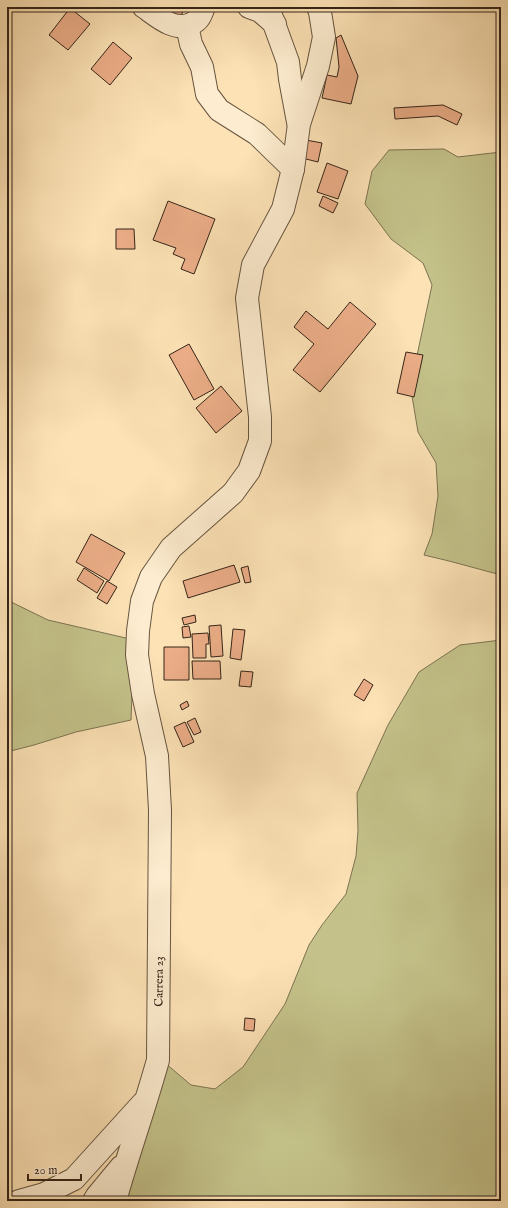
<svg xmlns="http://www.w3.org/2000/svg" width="508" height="1208" viewBox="0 0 508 1208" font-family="'IM FELL English',serif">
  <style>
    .green { fill: #c4c28a; stroke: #7c7351 }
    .building { fill: #ecae88; stroke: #352418 }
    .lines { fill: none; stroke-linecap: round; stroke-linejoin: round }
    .minor-casing { stroke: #67543f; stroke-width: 24 }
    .minor { stroke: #fdeccf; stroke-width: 22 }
    .labels { text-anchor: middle; stroke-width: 3; stroke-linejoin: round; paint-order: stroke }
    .street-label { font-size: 12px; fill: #352418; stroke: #fdeccf }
  </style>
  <rect width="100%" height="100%" fill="#fce2b5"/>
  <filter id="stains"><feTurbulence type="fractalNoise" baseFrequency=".005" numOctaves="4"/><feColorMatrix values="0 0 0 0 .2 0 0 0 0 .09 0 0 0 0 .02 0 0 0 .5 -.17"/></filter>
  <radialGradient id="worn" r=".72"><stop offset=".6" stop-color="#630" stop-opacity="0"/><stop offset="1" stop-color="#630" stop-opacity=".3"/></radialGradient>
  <!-- green -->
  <path class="green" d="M 444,149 L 458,157 L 501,152 L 501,575 L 449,561 L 424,555 L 432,534 L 438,496 L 436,463 L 418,432 L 410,384 L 418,351 L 432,285 L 423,263 L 391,239 L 365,204 L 372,171 L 389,150 Z
    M 7,600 L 48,620 L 143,642 L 132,693 L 131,720 L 76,732 L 34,745 L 7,752 Z
    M 501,640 L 501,1201 L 121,1201 L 165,1063 L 191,1085 L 215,1089 L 243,1067 L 285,1004 L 309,945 L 322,925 L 346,894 L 356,856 L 358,831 L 357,793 L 388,725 L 419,672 L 460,645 Z"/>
  <!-- building -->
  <path class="building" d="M 157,7 L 185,7 L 180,18 Z
    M 70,8 L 90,24 L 68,50 L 49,35 Z
    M 341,35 L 358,76 L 351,104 L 322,98 L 327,75 L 337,77 L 339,67 L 336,38 Z
    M 113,42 L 132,58 L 110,85 L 91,69 Z
    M 443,105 L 462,114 L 457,125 L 438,116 L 395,119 L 394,108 Z
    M 306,140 L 322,143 L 318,162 L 302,158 Z
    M 327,163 L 348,171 L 338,199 L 317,192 Z
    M 323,196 L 338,203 L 333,213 L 319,206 Z
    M 168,201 L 215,219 L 194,274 L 181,269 L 185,259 L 173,254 L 176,248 L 153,240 Z
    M 116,229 L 134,229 L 135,249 L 116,249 Z
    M 350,302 L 376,324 L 320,392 L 293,370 L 314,344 L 294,327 L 306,311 L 328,329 Z
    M 189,344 L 214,389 L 194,400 L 169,355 Z
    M 406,352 L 423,355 L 414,397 L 397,393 Z
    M 221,386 L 242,411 L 216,433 L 196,408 Z
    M 91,534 L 125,553 L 109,581 L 76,562 Z
    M 234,565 L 240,582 L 188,598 L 183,581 Z
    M 248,566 L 251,582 L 245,583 L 241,568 Z
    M 84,568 L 104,581 L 97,593 L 77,580 Z
    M 107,581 L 117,587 L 107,604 L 97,598 Z
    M 195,615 L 196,622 L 184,625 L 182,618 Z
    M 221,625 L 223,656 L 211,657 L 209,626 Z
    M 189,626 L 191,637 L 183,638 L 182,627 Z
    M 233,629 L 245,630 L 241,660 L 230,658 Z
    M 208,633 L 209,644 L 206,644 L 206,658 L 193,658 L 192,634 Z
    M 164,647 L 189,647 L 189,680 L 164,680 Z
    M 192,661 L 220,661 L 221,679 L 193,679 Z
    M 241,671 L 253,672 L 251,687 L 239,686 Z
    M 364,679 L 373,685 L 364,701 L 354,695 Z
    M 187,701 L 189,706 L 182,710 L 180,705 Z
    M 195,718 L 201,732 L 194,735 L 187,722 Z
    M 185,722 L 194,742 L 183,747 L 174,727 Z
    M 245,1018 L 255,1019 L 254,1031 L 244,1030 Z"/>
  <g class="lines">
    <!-- minor casing -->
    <g class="minor-casing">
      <g id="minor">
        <path d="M 144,7 C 157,16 174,32 191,24 C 193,23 197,21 198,19 C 201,16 202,11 204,7"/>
        <path d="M 249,7 L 260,11 L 275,24"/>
        <path d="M 268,7 L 288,62 L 290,79 L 298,122"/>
        <path d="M 187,26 L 191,44 L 202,67 L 207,94 L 219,110 L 257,134 L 293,169"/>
        <path d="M 19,1201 L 44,1194 L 74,1179 L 142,1104"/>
        <path d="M 94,1201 L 97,1196 L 121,1167"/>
        <path id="s1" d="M 115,1201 C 128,1154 145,1107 158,1060 L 160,810 L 157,756 L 143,694 L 137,655 L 138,631 L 142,601 L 151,577 L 171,548 L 233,493 L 249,471 L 260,441 L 260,417 L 247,298 L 253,265 L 283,209 L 293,169 L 299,124 L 318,66 L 324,37 L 320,12 L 318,7"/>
      </g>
    </g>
    <!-- minor -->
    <use href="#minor" class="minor"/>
  </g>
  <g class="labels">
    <!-- street labels -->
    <g class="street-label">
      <text dy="4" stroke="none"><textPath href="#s1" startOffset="226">Carrera 23</textPath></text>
    </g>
  </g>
  <!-- margin -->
  <rect width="508" height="1208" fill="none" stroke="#fce2b5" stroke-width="24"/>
  <rect x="8" y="8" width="492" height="1192" fill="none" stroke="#352418" stroke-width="2"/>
  <rect x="12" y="12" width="484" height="1184" fill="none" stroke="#352418"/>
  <!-- scale -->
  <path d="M28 1174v6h53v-6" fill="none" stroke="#352418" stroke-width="2"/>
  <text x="34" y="1174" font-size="12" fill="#352418" stroke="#fdeccf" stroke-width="3" paint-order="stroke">20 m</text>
  <rect width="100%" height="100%" filter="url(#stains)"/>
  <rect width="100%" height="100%" fill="url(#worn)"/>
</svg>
